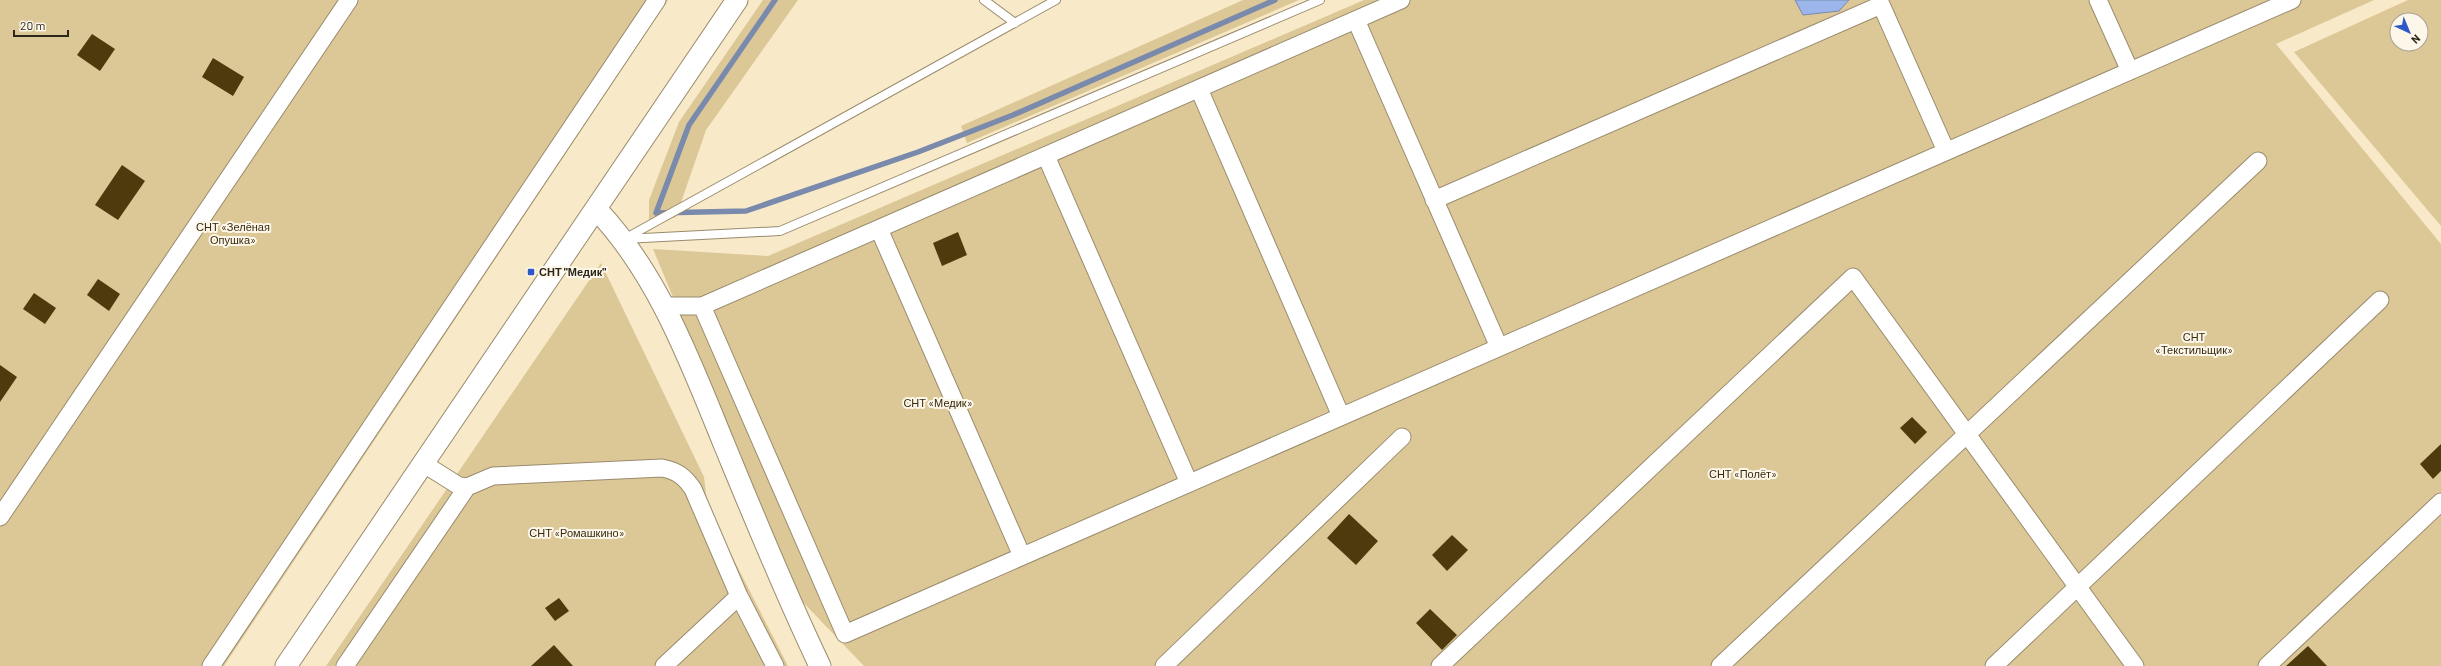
<svg xmlns="http://www.w3.org/2000/svg" width="2441" height="666" viewBox="0 0 2441 666" font-family="Barlow,sans-serif">
  <style>
    .green { fill: #dcc797; fill-rule: evenodd }
    .water { fill: #9cb5eb; stroke: #7a8aac }
    .lines { fill: none; stroke-linecap: round; stroke-linejoin: round }
    .stream { stroke: #7a8aac; stroke-width: 5.5 }
    .building { fill: #4d3b0d }
    .service-casing { stroke: #998b6d; stroke-width: 10 }
    .minor-casing { stroke: #998b6d; stroke-width: 19 }
    .tertiary-casing { stroke: #998b6d; stroke-width: 23 }
    .service { stroke: #fff; stroke-width: 8 }
    .minor { stroke: #fff; stroke-width: 17 }
    .tertiary { stroke: #fff; stroke-width: 21 }
    .poi-dot { fill: #2f58c7; stroke: #fdf7ea; stroke-width: 1.5 }
    .labels { text-anchor: middle; stroke-width: 4; stroke-linejoin: round; paint-order: stroke }
    .park-label { font-size: 11px; fill: #362a0f; stroke: #fdf7ea }
    .poi-label { font-size: 11px; font-weight: bold; fill: #2b2619; stroke: #fdf7ea; text-anchor: start }
  </style>
  <rect width="100%" height="100%" fill="#f8e9c8"/>
  <!-- green -->
  <path class="green" d="M 0,0 L 668,0 L 224,666 L 0,666 Z
    M 763,0 L 798,0 L 706,130 L 676,217 L 649,225 L 649,200 L 679,122 Z
    M 1243,0 L 1299,0 L 967,143 L 961,126 Z
    M 1364,0 L 2374,0 L 2276,44 L 2441,244 L 2441,666 L 864,666 L 799,598 L 653,249 L 768,256 Z
    M 2408,0 L 2441,0 L 2441,226 L 2294,52 ZM 2397,20 L 2421,20 L 2421,44 L 2397,44 Z
    M 601,263 L 704,477 L 708,509 L 788,666 L 326,666 Z"/>
  <!-- water -->
  <path class="water" d="M 1795,0 L 1849,0 L 1839,11 L 1803,15 Z"/>
  <g class="lines">
    <!-- stream -->
    <path class="stream" d="M 775,0 L 689,125 L 656,213 L 746,211 L 918,152 L 1013,115 L 1275,0"/>
  </g>
  <!-- building -->
  <path class="building" d="M 92,34 L 115,49 L 100,71 L 77,55 Z
    M 213,58 L 244,77 L 233,96 L 202,77 Z
    M 122,165 L 145,181 L 118,220 L 95,205 Z
    M 958,232 L 967,255 L 942,266 L 933,243 Z
    M 98,279 L 120,294 L 109,311 L 87,295 Z
    M 34,293 L 56,308 L 45,324 L 23,309 Z
    M 0,365 L 17,377 L 0,402 Z
    M 1912,417 L 1927,432 L 1915,444 L 1900,428 Z
    M 2441,444 L 2441,471 L 2433,479 L 2420,464 Z
    M 1349,514 L 1378,541 L 1356,565 L 1327,538 Z
    M 1452,535 L 1468,550 L 1447,571 L 1432,555 Z
    M 559,598 L 569,611 L 555,621 L 545,608 Z
    M 1430,609 L 1457,635 L 1442,650 L 1416,623 Z
    M 554,645 L 573,666 L 531,666 Z
    M 2308,646 L 2327,666 L 2286,666 Z"/>
  <g class="lines">
    <!-- service casing -->
    <g class="service-casing">
      <path id="service" d="M 984,0 L 1015,23
        M 626,238 L 1056,0
        M 624,239 L 780,231 L 1320,0"/>
    </g>
    <!-- minor casing -->
    <g class="minor-casing">
      <path id="minor" d="M 1879,0 L 1946,151
        M 2098,0 L 2130,71
        M 1356,20 L 1499,347
        M 1199,89 L 1341,416
        M 1046,156 L 1189,483
        M 1434,200 L 1881,5
        M 879,229 L 1022,556
        M 663,306 L 702,306 L 1401,0
        M 702,306 L 845,634 L 2292,0
        M 424,464 L 459,486 L 467,487
        M 0,517 L 349,0
        M 211,666 L 657,0
        M 345,666 L 467,487 L 493,476 L 662,468 C 677,471 684,476 693,489 L 739,596 L 775,666
        M 664,666 L 739,596
        M 1164,666 L 1402,437
        M 1440,666 L 1853,277 L 2135,666
        M 1720,666 L 2258,161
        M 1994,666 L 2380,300
        M 2267,666 L 2441,502"/>
    </g>
    <!-- tertiary casing -->
    <g class="tertiary-casing">
      <path id="tertiary" d="M 597,210 C 658,274 691,363 724,444 C 755,519 785,593 820,666
        M 286,666 L 737,0"/>
    </g>
    <!-- service -->
    <use href="#service" class="service"/>
    <!-- minor -->
    <use href="#minor" class="minor"/>
    <!-- tertiary -->
    <use href="#tertiary" class="tertiary"/>
  </g>
  <!-- markers -->
  <rect class="poi-dot" x="527" y="268" width="8" height="8" rx="2"/>
  <g class="labels">
    <!-- park labels -->
    <g class="park-label">
      <text x="233" y="231">СНТ «Зелёная<tspan x="233" dy="13">Опушка»</tspan></text>
      <text x="2194" y="341">СНТ<tspan x="2194" dy="13">«Текстильщик»</tspan></text>
      <text x="938" y="407">СНТ «Медик»</text>
      <text x="1743" y="478">СНТ «Полёт»</text>
      <text x="577" y="537">СНТ «Ромашкино»</text>
    </g>
    <!-- poi labels -->
    <g class="poi-label">
      <text x="539" y="276">СНТ "Медик"</text>
    </g>
  </g>
  <!-- north arrow -->
  <g transform="translate(2409 32) rotate(136)"><circle r="19" fill="#fdf7ea" stroke="#a9a396"/>
  <path d="M0-3L7 15L0 10L-7 15Z" fill="#2f58c7"/>
  <text y="-6" font-size="11" font-weight="bold" text-anchor="middle" fill="#2b2619">N</text>
  </g>
  <!-- scale -->
  <path d="M14 30v6h54v-6" fill="none" stroke="#2b2619" stroke-width="2"/>
  <text x="20" y="30" font-size="12" fill="#2b2619" stroke="#fdf7ea" stroke-width="3" paint-order="stroke">20 m</text>
</svg>
